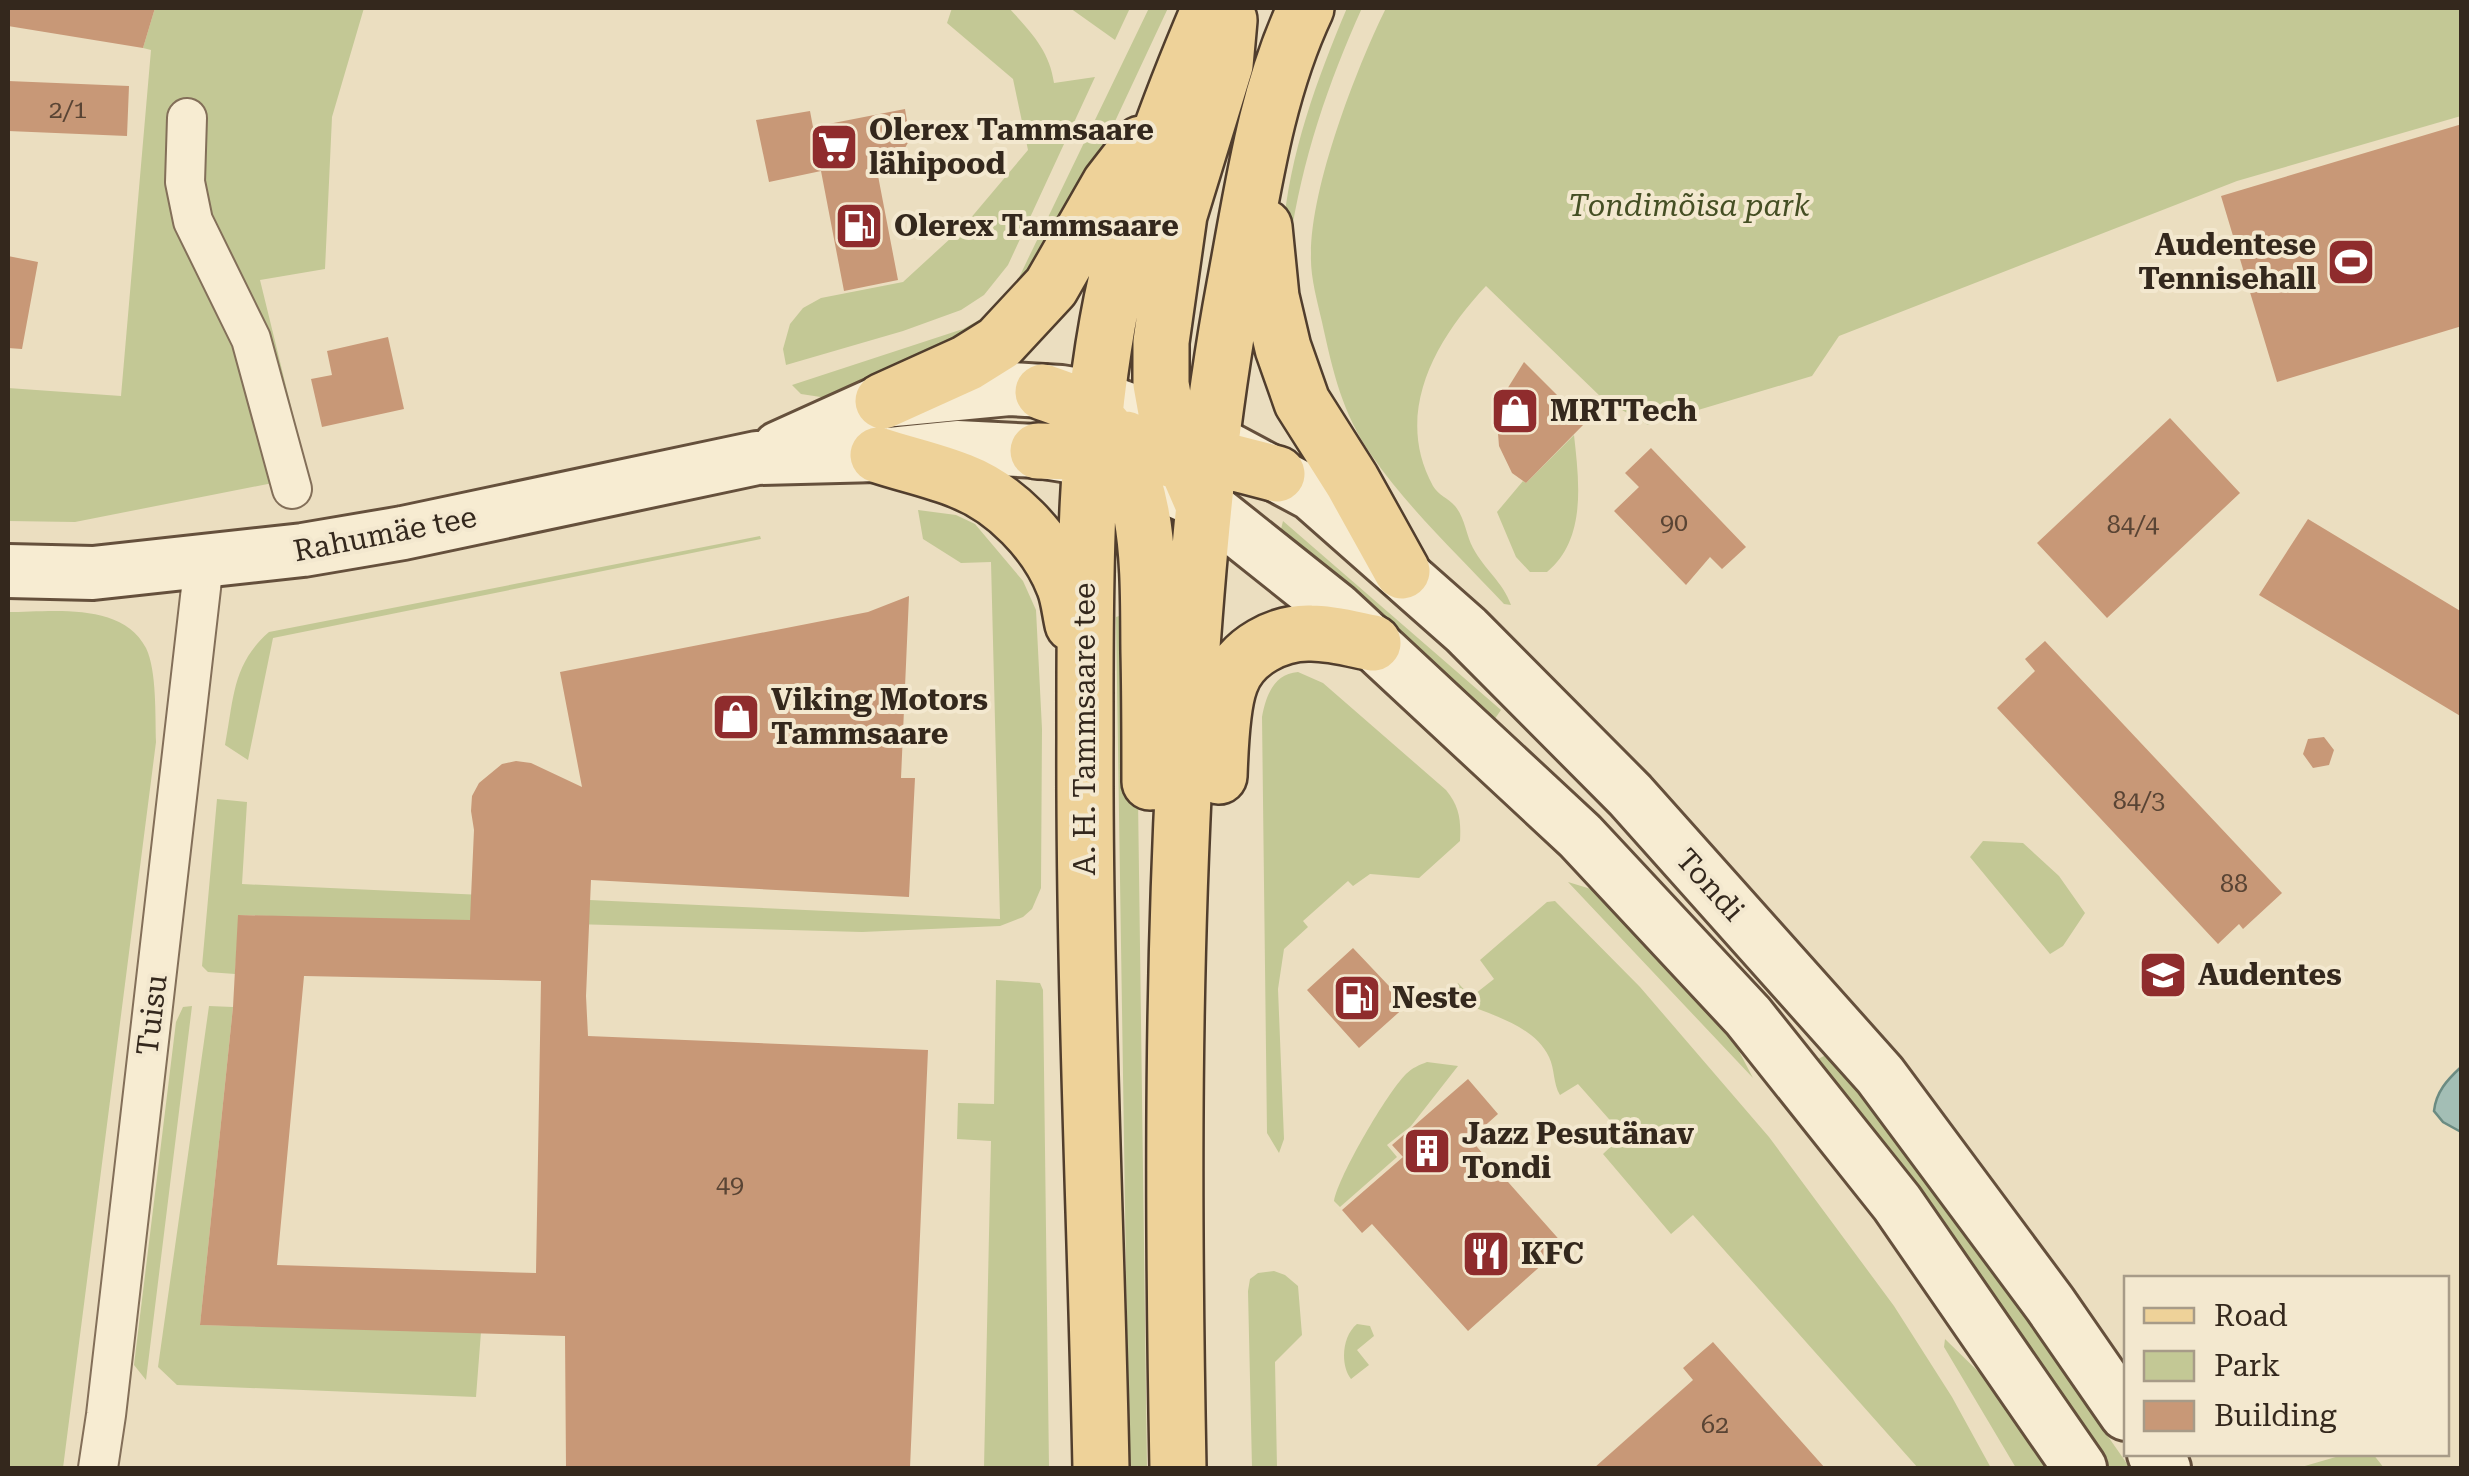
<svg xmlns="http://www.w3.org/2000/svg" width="2469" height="1476" viewBox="0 0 2469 1476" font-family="'Roboto Serif',serif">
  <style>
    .green { fill: #c3c895 }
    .water { fill: #a3beb5; stroke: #6b8b82; stroke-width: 2.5 }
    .building { fill: #c89877; fill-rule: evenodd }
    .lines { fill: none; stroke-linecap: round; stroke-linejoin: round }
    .street-casing { stroke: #836f59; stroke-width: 42 }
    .secondary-casing { stroke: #65503c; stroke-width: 58 }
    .primary-casing { stroke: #513e2d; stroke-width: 60 }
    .street { stroke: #f7ecd2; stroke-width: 38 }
    .secondary { stroke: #f7ecd2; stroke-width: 52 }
    .primary { stroke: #eed299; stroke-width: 55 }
    .labels { text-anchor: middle; stroke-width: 8; stroke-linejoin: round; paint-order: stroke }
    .number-label { font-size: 25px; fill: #594434 }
    .poi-label { font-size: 30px; font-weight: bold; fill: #34281d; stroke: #f3e8cf; text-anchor: start }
    .park-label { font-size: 30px; font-style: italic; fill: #454f24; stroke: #f3e8cf }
    .street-label { font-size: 30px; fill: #34281d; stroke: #f3e8cf }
  </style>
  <rect width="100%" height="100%" fill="#ebdec0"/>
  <!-- green -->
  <path class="green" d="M 155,8 L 364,8 L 332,117 L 325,269 L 260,280 L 308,476 L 75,522 L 8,521 L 8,388 L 121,396 L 151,50 L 143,48 Z
    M 952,8 L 1009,8 C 1030,31 1050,51 1054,83 L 1095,77 L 1008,265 L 984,295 L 961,310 L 903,331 L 786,365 L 783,349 L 790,324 L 803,308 L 821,298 L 903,282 L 964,226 L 1028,150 L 1013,79 L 947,23 Z
    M 1070,8 L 1130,8 L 1115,40 Z
    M 1149,8 L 1168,8 L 1059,241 L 1012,292 Z
    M 1347,8 L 1362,8 C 1328,83 1302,160 1290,242 L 1283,233 C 1289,155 1317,79 1347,8 Z
    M 1386,8 L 2461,8 L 2461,116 L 2237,181 L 1839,336 L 1812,376 L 1648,425 L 1603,399 L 1486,286 C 1436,339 1393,413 1433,486 C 1438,495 1448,498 1455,506 C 1465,518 1466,535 1473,548 C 1484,569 1503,582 1511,605 L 1504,604 C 1461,558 1407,507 1372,456 C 1342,413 1333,372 1322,322 C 1317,300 1310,276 1311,254 C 1311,186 1356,69 1386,8 Z
    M 990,314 L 1001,321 L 827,398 L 801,394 L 792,385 L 963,329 Z
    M 1574,435 C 1579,481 1587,539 1547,572 L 1530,572 L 1516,557 L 1497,512 L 1523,481 L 1526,483 Z
    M 918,510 L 956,515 L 975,524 L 1023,581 L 1036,610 L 1042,729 L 1041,888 L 1032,909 L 1023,917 L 1000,926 L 862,932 L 239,915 L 235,974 L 208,972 L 202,966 L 217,799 L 247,802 L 242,884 L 1000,919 L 991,562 L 961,563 L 923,539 Z
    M 1283,521 L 1501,710 L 1494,720 L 1280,533 Z
    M 760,536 L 761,539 L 273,638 L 248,760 L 225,745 C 234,699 232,664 269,632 Z
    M 1119,562 L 1138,798 L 1147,1468 L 1129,1468 L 1116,617 L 1119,616 Z
    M 8,612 C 50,612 122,601 146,648 C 157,671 155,716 156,742 L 63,1468 L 8,1468 Z
    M 1298,672 L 1323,683 L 1446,790 C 1460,807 1461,821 1460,841 L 1419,878 L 1370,874 L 1353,886 L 1348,881 L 1303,921 L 1308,927 L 1284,949 L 1278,989 L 1284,1139 L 1279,1153 L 1267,1133 L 1262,717 C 1266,695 1274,674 1298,672 Z
    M 1983,841 L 2023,843 L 2059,876 L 2085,913 L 2063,946 L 2050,954 L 1970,857 Z
    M 1568,882 L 1604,893 L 1731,1036 L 1753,1078 Z
    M 1555,901 L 1640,987 L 1769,1137 L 1894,1306 L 1952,1397 L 1991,1468 L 1918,1468 L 1693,1215 L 1671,1234 L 1603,1154 L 1623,1135 L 1578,1084 L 1560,1095 C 1553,1084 1555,1069 1549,1057 C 1533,1023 1485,1014 1455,999 L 1454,993 L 1458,983 L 1471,997 L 1494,979 L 1480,960 L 1547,902 Z
    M 996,980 L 1040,983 L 1043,990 L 1049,1468 L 984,1468 L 991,1141 L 957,1139 L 958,1103 L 994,1104 Z
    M 192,1006 L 146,1380 L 134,1365 L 176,1022 L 183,1007 Z
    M 209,1006 L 233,1007 L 200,1325 L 481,1332 L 476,1397 L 177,1385 L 158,1367 Z
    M 1826,1055 L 1878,1107 L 2130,1468 L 2110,1468 L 1925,1201 L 1818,1059 Z
    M 1427,1062 L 1458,1066 L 1411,1126 L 1387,1145 L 1397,1157 L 1340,1207 L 1334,1201 C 1339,1175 1387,1093 1406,1074 C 1412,1068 1419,1065 1427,1062 Z
    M 1274,1271 L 1285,1275 L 1298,1286 L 1302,1335 L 1275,1362 L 1277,1468 L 1252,1468 L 1248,1291 L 1250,1279 L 1258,1273 Z
    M 1357,1324 L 1370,1326 L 1374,1336 L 1357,1350 L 1369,1365 L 1351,1379 C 1340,1365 1342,1336 1357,1324 Z
    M 1945,1339 L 1987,1380 L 2052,1468 L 2016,1468 L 1944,1347 Z
    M 2346,1454 L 2373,1454 L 2384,1468 L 2298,1468 Z"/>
  <!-- water -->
  <path class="water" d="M 2461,1067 L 2461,1132 L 2443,1122 L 2434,1111 C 2436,1092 2447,1080 2461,1067 Z"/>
  <!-- building -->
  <path class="building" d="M 8,8 L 155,8 L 143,48 L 8,26 Z
    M 8,81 L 129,86 L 127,136 L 8,131 Z
    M 905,109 L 910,139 L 901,155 L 875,160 L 898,280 L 844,291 L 821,171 L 769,182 L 756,120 L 810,111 L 813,127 Z
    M 2462,124 L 2462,326 L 2277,382 L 2221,196 Z
    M 8,256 L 38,262 L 22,349 L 8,348 Z
    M 388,337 L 404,409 L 322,427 L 311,379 L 332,375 L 327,351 Z
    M 1524,362 L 1585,423 L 1526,483 L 1512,473 L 1499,446 L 1497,421 L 1504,394 Z
    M 2170,418 L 2240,493 L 2107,618 L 2037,543 Z
    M 1651,448 L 1746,547 L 1722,569 L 1710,557 L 1686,585 L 1614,511 L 1639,487 L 1625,473 Z
    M 2308,519 L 2462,612 L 2462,717 L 2259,595 Z
    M 909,596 L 901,778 L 915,778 L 909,897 L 591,880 L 586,996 L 588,1036 L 928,1050 L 910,1468 L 566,1468 L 565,1336 L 200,1325 L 233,1007 L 238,915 L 470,920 L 474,830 L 471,811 L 472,796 L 479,783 L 502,764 L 516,761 L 531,763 L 582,787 L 560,672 L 868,612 ZM 304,976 L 541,981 L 536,1273 L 277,1265 Z
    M 2045,641 L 2282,893 L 2243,929 L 2239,924 L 2218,944 L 1997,708 L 2035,671 L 2025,659 Z
    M 2324,737 L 2334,750 L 2329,765 L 2313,768 L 2303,754 L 2308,739 Z
    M 1353,948 L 1407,1005 L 1359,1048 L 1307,990 Z
    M 1468,1079 L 1498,1114 L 1470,1139 L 1564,1245 L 1468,1331 L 1372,1224 L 1362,1233 L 1342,1210 L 1403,1157 L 1392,1145 Z
    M 1713,1342 L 1825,1468 L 1594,1468 L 1693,1380 L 1683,1368 Z"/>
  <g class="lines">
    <!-- street casing -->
    <g class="street-casing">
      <path id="street" d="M 187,118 L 185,182 L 193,221 L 251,339 L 292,489
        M 98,1468 L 106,1415 L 204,562"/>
    </g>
    <!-- secondary casing -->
    <g class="secondary-casing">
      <path id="secondary" d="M 779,448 L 883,401 L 1009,389 L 1061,392 L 1097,398 L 1209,439 L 1312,494 L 1466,630 L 1630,795 L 1880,1075 L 2050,1304 L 2126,1414
        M 1169,488 L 1203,503 L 1336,609 L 1580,836 L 1748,1016 L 1897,1203 L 2080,1468
        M 8,571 L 93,573 L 303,550 L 403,533 L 757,458 L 878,455 L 957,447 L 1038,451 L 1081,458
        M 2154,1454 L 2164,1468"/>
    </g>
    <!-- primary casing -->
    <g class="primary-casing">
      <path id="primary" d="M 1264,227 L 1271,297 L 1283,348 L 1302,402 L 1352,481 L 1402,571
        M 1043,392 C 1060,398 1077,403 1091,414 C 1154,469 1148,576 1149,652 C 1150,695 1150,738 1150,782
        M 883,401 L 967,363 L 999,343 L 1051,287 L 1110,184 L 1141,144
        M 1038,451 L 1078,452 L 1126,439
        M 878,455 C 905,464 934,470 961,481 C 1005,498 1047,541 1064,585 C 1069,597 1070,611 1073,624
        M 1173,460 L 1231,462 L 1277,474
        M 1201,499 L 1168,423 L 1161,384 L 1161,342 L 1179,215 L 1225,65 L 1229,20
        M 1219,776 C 1220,750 1221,707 1230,683 C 1241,651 1279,632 1311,633 C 1332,633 1353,639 1373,643
        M 1101,1468 C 1096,1224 1084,981 1085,737 C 1085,590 1083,444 1112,300 C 1133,199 1170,102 1210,8
        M 1178,1468 C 1173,1209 1172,949 1189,690 C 1198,553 1210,419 1235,285 C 1253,190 1265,95 1306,8"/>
    </g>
    <!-- street -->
    <use href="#street" class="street"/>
    <!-- secondary -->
    <use href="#secondary" class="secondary"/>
    <!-- primary -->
    <use href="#primary" class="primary"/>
  </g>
  <!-- icons -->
  <defs>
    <g id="supermarket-square" transform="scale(2.5)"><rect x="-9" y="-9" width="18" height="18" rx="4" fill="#8f2c2d" stroke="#f3e8cf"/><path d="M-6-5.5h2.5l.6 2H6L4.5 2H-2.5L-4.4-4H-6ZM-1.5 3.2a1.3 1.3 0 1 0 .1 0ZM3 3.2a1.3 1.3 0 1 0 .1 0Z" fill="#fff"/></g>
    <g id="fuel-square" transform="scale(2.5)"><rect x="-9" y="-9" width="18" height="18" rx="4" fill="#8f2c2d" stroke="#f3e8cf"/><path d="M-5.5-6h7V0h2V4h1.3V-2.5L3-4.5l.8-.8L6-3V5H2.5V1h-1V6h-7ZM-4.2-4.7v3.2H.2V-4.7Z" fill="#fff"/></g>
    <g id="stadium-square" transform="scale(2.5)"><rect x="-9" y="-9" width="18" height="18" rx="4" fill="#8f2c2d" stroke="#f3e8cf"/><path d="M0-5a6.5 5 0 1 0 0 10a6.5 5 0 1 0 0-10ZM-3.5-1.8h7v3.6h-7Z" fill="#fff"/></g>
    <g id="shop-square" transform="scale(2.5)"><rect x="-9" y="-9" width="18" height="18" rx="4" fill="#8f2c2d" stroke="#f3e8cf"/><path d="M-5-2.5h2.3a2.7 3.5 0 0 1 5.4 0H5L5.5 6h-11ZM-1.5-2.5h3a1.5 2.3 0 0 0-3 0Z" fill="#fff"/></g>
    <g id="school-square" transform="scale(2.5)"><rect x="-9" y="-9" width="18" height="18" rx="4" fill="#8f2c2d" stroke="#f3e8cf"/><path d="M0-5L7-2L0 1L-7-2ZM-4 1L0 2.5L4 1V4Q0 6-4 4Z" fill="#fff"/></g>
    <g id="building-square" transform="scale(2.5)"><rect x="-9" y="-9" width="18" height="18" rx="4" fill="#8f2c2d" stroke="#f3e8cf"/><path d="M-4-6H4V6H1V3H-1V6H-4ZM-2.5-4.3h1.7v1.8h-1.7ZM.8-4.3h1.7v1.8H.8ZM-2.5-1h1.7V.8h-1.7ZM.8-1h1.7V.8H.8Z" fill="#fff"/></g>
    <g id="restaurant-square" transform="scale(2.5)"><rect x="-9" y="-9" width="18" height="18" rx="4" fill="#8f2c2d" stroke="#f3e8cf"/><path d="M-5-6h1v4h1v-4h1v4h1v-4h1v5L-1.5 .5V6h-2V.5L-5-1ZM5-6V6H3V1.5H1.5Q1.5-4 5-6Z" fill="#fff"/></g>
  </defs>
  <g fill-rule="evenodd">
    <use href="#supermarket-square" x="834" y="147"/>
    <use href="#fuel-square" x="859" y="226"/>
    <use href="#stadium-square" x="2351" y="262"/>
    <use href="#shop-square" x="1515" y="411"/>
    <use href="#shop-square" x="736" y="717"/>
    <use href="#school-square" x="2163" y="975"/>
    <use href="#fuel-square" x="1357" y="998"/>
    <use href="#building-square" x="1427" y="1151"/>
    <use href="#restaurant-square" x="1486" y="1254"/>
  </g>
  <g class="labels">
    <!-- number labels -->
    <g class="number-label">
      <text x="68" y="118">2/1</text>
      <text x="1674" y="531">90</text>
      <text x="2133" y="533">84/4</text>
      <text x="2139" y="809">84/3</text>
      <text x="2234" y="892">88</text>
      <text x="730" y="1193">49</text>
      <text x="1715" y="1433">62</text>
    </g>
    <!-- poi labels -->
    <g class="poi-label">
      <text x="869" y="140">Olerex Tammsaare<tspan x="869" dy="34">lähipood</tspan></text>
      <text x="894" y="236">Olerex Tammsaare</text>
      <text x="2316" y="255" text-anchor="end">Audentese<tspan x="2316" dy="34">Tennisehall</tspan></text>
      <text x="1550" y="421">MRTTech</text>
      <text x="771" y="710">Viking Motors<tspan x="771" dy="34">Tammsaare</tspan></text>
      <text x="2198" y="985">Audentes</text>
      <text x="1392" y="1008">Neste</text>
      <text x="1462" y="1144">Jazz Pesutänav<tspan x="1462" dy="34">Tondi</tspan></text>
      <text x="1521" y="1264">KFC</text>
    </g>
    <!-- park labels -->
    <g class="park-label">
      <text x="1689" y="216">Tondimõisa park</text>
    </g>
    <!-- street labels -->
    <g class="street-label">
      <text transform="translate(385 534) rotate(-11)" y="10">Rahumäe tee</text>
      <text transform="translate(1085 729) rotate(-90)" y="10">A. H. Tammsaare tee</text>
      <text transform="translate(1710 885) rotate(48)" y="10">Tondi</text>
      <text transform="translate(152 1015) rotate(-83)" y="10">Tuisu</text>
    </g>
  </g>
  <!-- border -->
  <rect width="2469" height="1476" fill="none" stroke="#34281d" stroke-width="20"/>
  <!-- legend -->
  <rect x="2124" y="1276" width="325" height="180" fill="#f3e8cf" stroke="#a79b88" stroke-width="2.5"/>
  <rect x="2144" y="1308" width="50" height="15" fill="#eed299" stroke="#a79b88" stroke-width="2.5"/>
  <text x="2214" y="1326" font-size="30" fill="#34281d">Road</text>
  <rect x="2144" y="1351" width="50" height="30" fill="#c3c895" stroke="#a79b88" stroke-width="2.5"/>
  <text x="2214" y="1376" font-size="30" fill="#34281d">Park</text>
  <rect x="2144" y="1401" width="50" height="30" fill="#c89877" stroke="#a79b88" stroke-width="2.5"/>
  <text x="2214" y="1426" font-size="30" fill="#34281d">Building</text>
</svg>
